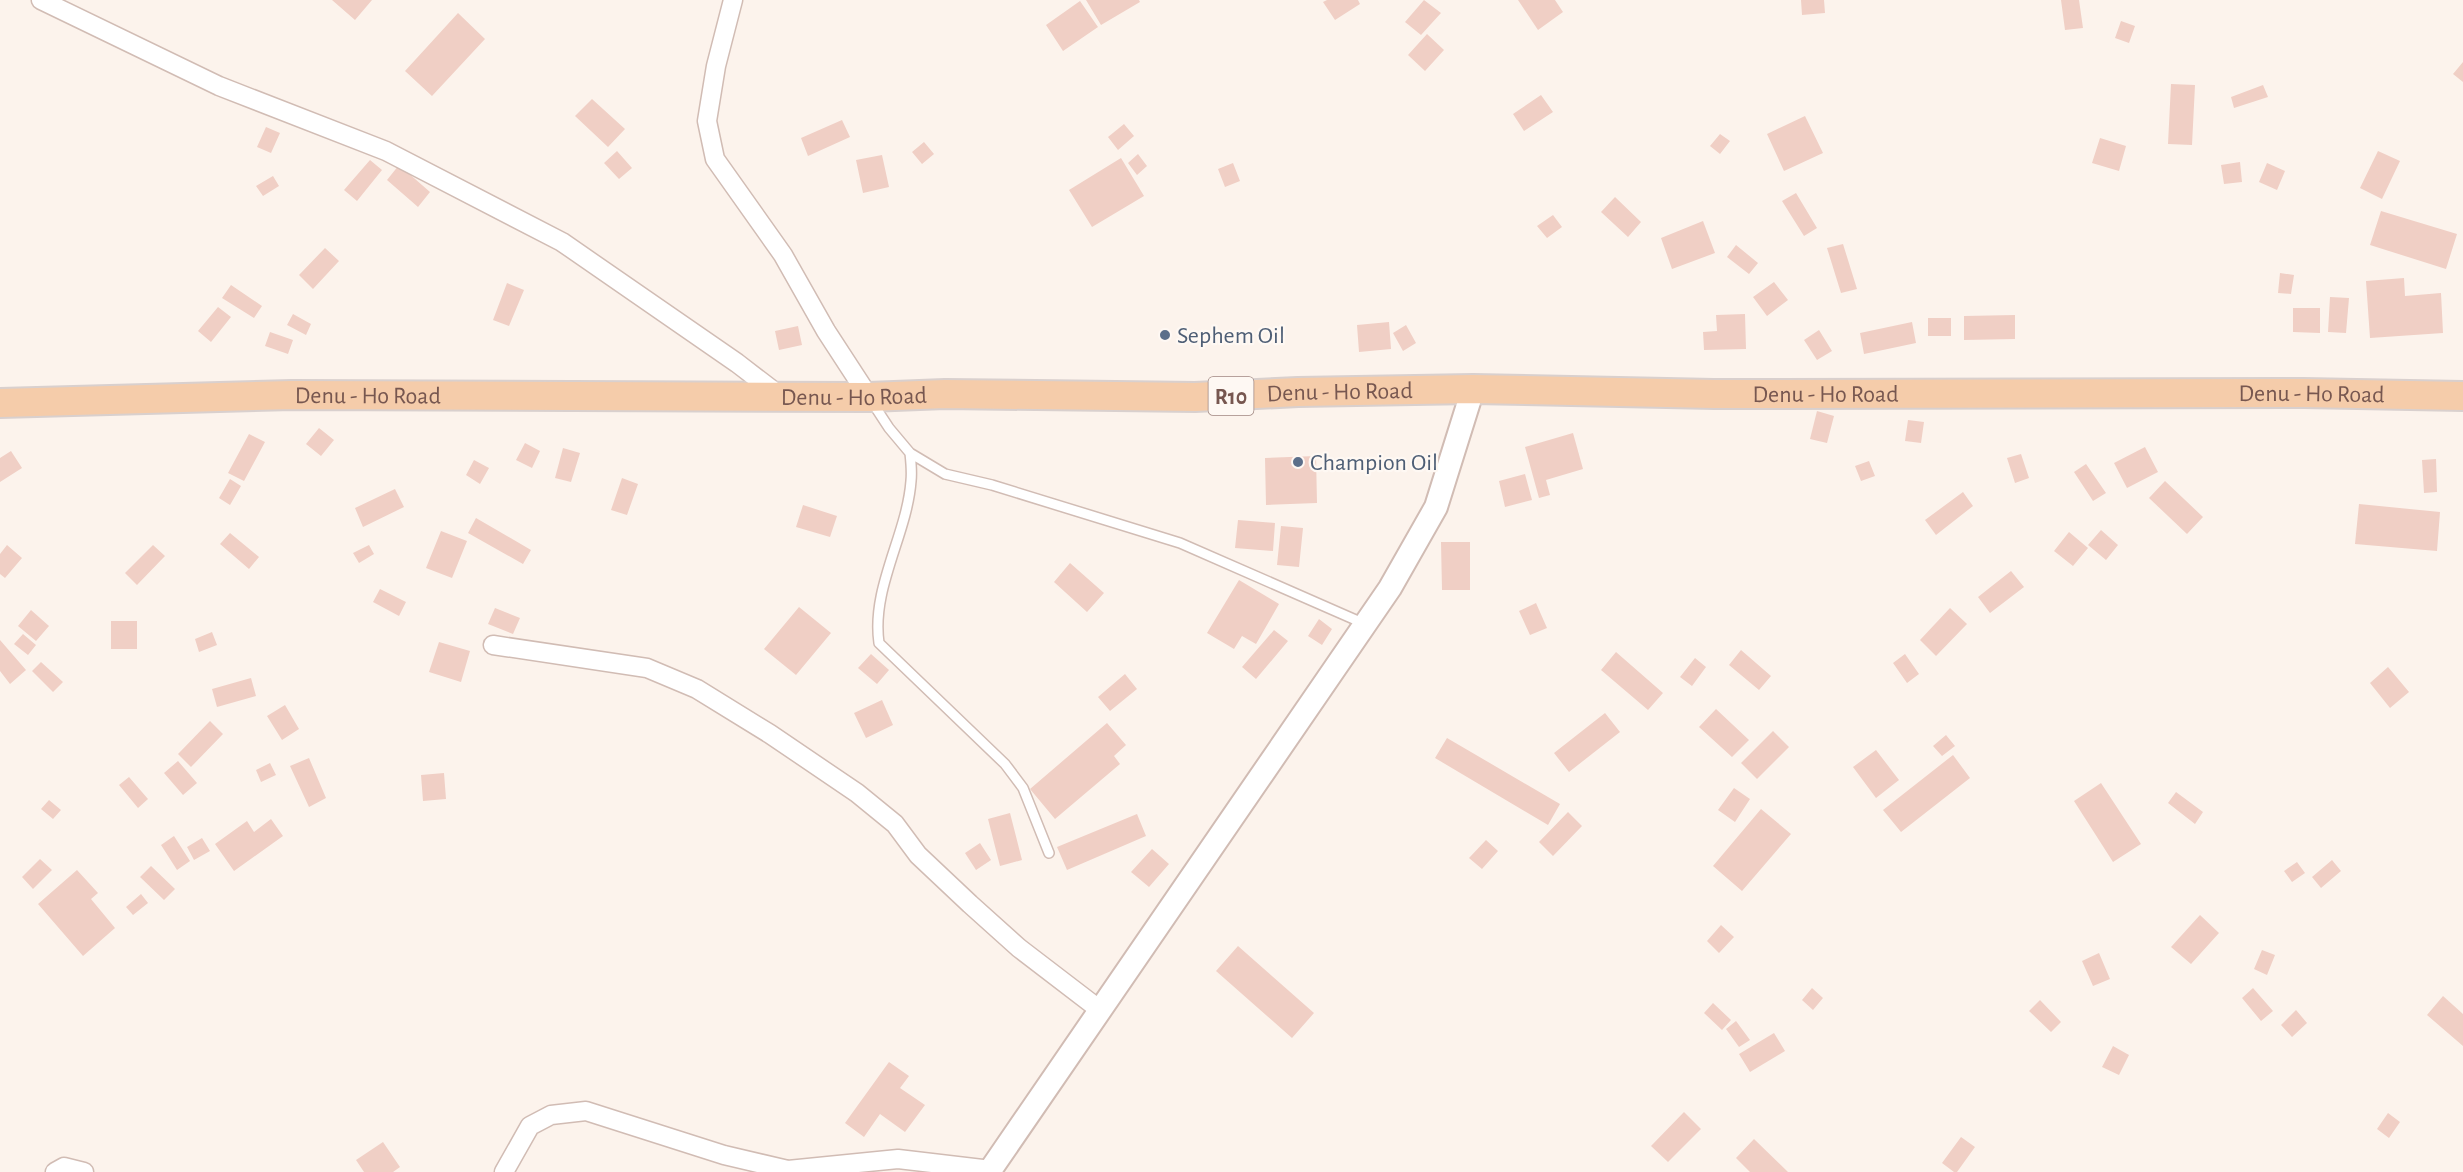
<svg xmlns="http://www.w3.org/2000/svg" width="2463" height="1172" viewBox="0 0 2463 1172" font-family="'Alegreya Sans',sans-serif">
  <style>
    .building { fill: #f0cfc5 }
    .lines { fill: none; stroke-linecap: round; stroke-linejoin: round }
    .service-casing { stroke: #d1bcb4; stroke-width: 12 }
    .minor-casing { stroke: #d1bcb4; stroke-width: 21 }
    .tertiary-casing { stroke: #d1bcb4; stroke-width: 26 }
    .primary-casing { stroke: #d9d0ce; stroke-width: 32 }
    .service { stroke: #fff; stroke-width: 9 }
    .minor { stroke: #fff; stroke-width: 18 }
    .tertiary { stroke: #fff; stroke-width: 22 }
    .primary { stroke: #f5ccaa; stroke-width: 28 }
    .service-dot { fill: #5c6f8a; stroke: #fef8f3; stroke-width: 2 }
    .labels { text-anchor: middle; stroke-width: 4.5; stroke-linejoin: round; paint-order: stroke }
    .shield { fill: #fef8f3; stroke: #a08781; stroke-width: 1.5 }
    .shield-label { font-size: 22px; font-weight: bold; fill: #775750 }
    .service-label { font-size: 24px; fill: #4e5e75; stroke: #fef8f3; text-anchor: start }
    .street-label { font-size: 24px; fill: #775750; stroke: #fef8f3 }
  </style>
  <rect width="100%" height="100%" fill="#fcf3ec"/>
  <!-- building -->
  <path class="building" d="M 332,0 L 372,0 L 355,20 Z
    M 1086,0 L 1139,0 L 1140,2 L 1101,25 Z
    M 1327,0 L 1358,0 L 1360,4 L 1335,20 L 1323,2 Z
    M 1424,0 L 1441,13 L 1421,35 L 1405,22 Z
    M 1518,0 L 1555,0 L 1563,12 L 1538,30 Z
    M 1801,0 L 1824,0 L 1825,13 L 1802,15 Z
    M 2061,0 L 2079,0 L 2083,28 L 2065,30 Z
    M 1080,1 L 1098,27 L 1063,51 L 1046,25 Z
    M 458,13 L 485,39 L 432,96 L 405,71 Z
    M 2121,21 L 2135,26 L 2129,43 L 2115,38 Z
    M 1427,34 L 1444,50 L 1425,71 L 1408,55 Z
    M 2463,62 L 2463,82 L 2453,74 Z
    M 2171,84 L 2195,85 L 2192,145 L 2168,144 Z
    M 2263,85 L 2268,97 L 2234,108 L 2231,97 Z
    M 1541,95 L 1553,112 L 1524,131 L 1513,114 Z
    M 592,99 L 625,129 L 608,147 L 575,116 Z
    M 1805,116 L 1823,153 L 1784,171 L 1767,134 Z
    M 842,120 L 850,137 L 808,156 L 801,138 Z
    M 1124,124 L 1134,136 L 1118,150 L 1108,137 Z
    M 266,127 L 280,133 L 271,153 L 257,147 Z
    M 1720,134 L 1730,141 L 1720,154 L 1710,146 Z
    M 2100,138 L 2126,146 L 2119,171 L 2092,163 Z
    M 924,142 L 934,154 L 922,164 L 912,152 Z
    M 617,151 L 632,168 L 619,179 L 604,163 Z
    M 2378,151 L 2400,161 L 2382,199 L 2360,188 Z
    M 1138,154 L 1147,166 L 1137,175 L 1128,163 Z
    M 882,155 L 889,187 L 863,193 L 856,160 Z
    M 1121,158 L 1144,196 L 1092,227 L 1069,190 Z
    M 370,160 L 382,170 L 357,201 L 344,190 Z
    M 2240,162 L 2242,182 L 2224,184 L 2221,165 Z
    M 1233,163 L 1240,181 L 1225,187 L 1218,169 Z
    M 2267,163 L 2285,171 L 2277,190 L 2259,182 Z
    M 399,165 L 430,192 L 418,207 L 387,180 Z
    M 273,176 L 279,186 L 263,196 L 256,186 Z
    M 1796,193 L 1817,228 L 1804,236 L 1782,201 Z
    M 1615,197 L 1641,222 L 1628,237 L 1601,212 Z
    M 2381,211 L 2457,234 L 2446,269 L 2370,245 Z
    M 1553,215 L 1562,227 L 1547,238 L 1537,226 Z
    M 1703,221 L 1715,253 L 1672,269 L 1661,238 Z
    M 1843,244 L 1857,289 L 1841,293 L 1827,248 Z
    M 1736,245 L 1758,263 L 1749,274 L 1727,257 Z
    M 325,248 L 339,261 L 313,289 L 299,275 Z
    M 2280,273 L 2294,275 L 2291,294 L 2278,293 Z
    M 2404,278 L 2405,296 L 2441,293 L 2443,333 L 2370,338 L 2366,281 Z
    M 1774,282 L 1788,300 L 1767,316 L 1753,297 Z
    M 507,283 L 524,290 L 509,326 L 493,320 Z
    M 231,285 L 262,306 L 254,318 L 222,298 Z
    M 2330,297 L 2349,298 L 2346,333 L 2328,332 Z
    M 218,307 L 231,317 L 211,342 L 198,331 Z
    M 2293,308 L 2320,308 L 2320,333 L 2293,332 Z
    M 293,314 L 311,324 L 306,335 L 287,325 Z
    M 1745,314 L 1746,349 L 1704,350 L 1703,332 L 1717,331 L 1716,315 Z
    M 2015,315 L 2015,339 L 1964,340 L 1964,316 Z
    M 1928,318 L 1951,318 L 1951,336 L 1928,336 Z
    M 1389,322 L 1391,349 L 1359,352 L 1357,325 Z
    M 1912,322 L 1916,343 L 1864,354 L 1860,333 Z
    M 1406,325 L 1416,343 L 1403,351 L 1393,333 Z
    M 798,326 L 802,345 L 779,350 L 775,331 Z
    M 1819,330 L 1832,351 L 1817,360 L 1804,340 Z
    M 270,332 L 293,340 L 288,354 L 265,346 Z
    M 1817,411 L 1834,416 L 1827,443 L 1810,439 Z
    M 1908,420 L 1924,422 L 1921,443 L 1905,441 Z
    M 319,428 L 334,440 L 321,456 L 306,444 Z
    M 1573,433 L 1583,469 L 1546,480 L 1550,495 L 1539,498 L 1525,447 Z
    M 249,434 L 265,442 L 244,481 L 228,473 Z
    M 525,443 L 540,451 L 532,468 L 516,460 Z
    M 2145,447 L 2158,472 L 2127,488 L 2114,463 Z
    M 563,448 L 580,453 L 571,482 L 555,478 Z
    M 11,451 L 22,468 L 0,482 L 0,458 Z
    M 2021,454 L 2029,478 L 2015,483 L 2007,458 Z
    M 1316,456 L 1317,503 L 1266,505 L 1265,458 Z
    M 2436,459 L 2437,492 L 2424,493 L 2422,460 Z
    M 474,460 L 489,468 L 480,484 L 466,475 Z
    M 1869,461 L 1875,476 L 1861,481 L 1855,466 Z
    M 2086,464 L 2106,493 L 2093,501 L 2074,472 Z
    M 1525,474 L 1532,500 L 1505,507 L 1499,481 Z
    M 622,478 L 638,484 L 627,515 L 611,510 Z
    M 230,479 L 241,486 L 230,505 L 219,498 Z
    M 2165,481 L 2203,517 L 2187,534 L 2149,498 Z
    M 395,489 L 404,507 L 363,527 L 355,508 Z
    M 1963,492 L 1973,506 L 1936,535 L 1925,520 Z
    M 2359,504 L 2440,512 L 2437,551 L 2355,544 Z
    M 803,505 L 837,516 L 830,537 L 796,527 Z
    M 476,518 L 531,550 L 523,564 L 468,533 Z
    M 1238,520 L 1275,523 L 1273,551 L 1235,548 Z
    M 1281,526 L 1303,528 L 1299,567 L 1277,565 Z
    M 2101,530 L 2118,545 L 2106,560 L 2088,545 Z
    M 441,531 L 467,541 L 452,578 L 426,568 Z
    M 2069,532 L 2088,548 L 2073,566 L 2054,551 Z
    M 230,533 L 259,557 L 249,569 L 220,544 Z
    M 1441,542 L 1470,542 L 1470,590 L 1442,590 Z
    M 7,545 L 22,558 L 5,578 L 0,574 L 0,554 Z
    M 153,545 L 165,556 L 137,585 L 125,573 Z
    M 369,545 L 374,554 L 359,563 L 353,553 Z
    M 1070,563 L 1104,593 L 1087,612 L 1054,582 Z
    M 2011,571 L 2024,587 L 1990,613 L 1978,597 Z
    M 1239,580 L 1279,604 L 1256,644 L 1242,636 L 1234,649 L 1207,633 Z
    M 380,589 L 406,602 L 399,616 L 373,602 Z
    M 1536,603 L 1547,628 L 1530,635 L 1519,611 Z
    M 799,607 L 831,633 L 796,675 L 764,649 Z
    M 495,608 L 520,618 L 513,634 L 488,624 Z
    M 1950,608 L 1967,624 L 1936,656 L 1920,640 Z
    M 31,610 L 49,626 L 36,641 L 18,626 Z
    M 1319,619 L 1332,629 L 1322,645 L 1308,636 Z
    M 111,621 L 137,621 L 137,649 L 111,649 Z
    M 1274,630 L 1288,641 L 1256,679 L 1242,667 Z
    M 212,632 L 217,645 L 199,652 L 195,639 Z
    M 23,634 L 36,645 L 28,655 L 14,644 Z
    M 0,640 L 26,670 L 10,684 L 0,671 Z
    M 439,642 L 470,651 L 461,682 L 429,672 Z
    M 1741,650 L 1771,676 L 1759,690 L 1729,665 Z
    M 1616,652 L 1663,693 L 1648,710 L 1601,670 Z
    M 871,654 L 889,670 L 877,684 L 858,668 Z
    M 1905,654 L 1919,674 L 1907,683 L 1893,663 Z
    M 1695,658 L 1706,667 L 1692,686 L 1680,677 Z
    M 41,662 L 63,682 L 53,692 L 32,671 Z
    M 2388,667 L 2409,692 L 2390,708 L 2370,683 Z
    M 1125,674 L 1137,689 L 1110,711 L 1098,697 Z
    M 251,678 L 256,696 L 217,707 L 212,689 Z
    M 882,700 L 893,725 L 866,738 L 854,713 Z
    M 285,705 L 299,729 L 282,740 L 267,716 Z
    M 1716,709 L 1749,740 L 1732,757 L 1699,727 Z
    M 1605,713 L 1620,732 L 1569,772 L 1554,753 Z
    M 210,721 L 223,734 L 191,767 L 178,754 Z
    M 1107,723 L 1126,745 L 1114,756 L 1120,764 L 1055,819 L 1030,789 Z
    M 1773,731 L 1789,747 L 1757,779 L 1741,763 Z
    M 1946,735 L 1955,746 L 1942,756 L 1933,746 Z
    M 1447,738 L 1560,804 L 1548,825 L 1435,758 Z
    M 1876,750 L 1899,780 L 1876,798 L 1853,767 Z
    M 1953,755 L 1970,778 L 1901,832 L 1883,810 Z
    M 309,758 L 326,798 L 309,807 L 290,766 Z
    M 178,761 L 197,783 L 183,795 L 164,773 Z
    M 270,763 L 276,775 L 261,782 L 256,770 Z
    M 444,773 L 446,799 L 423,801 L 421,775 Z
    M 129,777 L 148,799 L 138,808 L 119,785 Z
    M 2101,783 L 2141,844 L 2113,862 L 2074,801 Z
    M 1734,788 L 1750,799 L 1735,822 L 1718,810 Z
    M 2176,792 L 2203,812 L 2195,824 L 2168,803 Z
    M 49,800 L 61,810 L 53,819 L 41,809 Z
    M 1761,809 L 1791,834 L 1742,891 L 1713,866 Z
    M 1568,812 L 1582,826 L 1553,856 L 1539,842 Z
    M 1010,813 L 1022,860 L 1000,866 L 988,819 Z
    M 1137,814 L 1146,836 L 1067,870 L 1057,847 Z
    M 271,819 L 283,836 L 234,871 L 215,844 L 247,821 L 254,832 Z
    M 174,836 L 190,861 L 177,870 L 161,845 Z
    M 202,838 L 210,851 L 194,860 L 187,847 Z
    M 1486,840 L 1498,851 L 1482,869 L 1469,858 Z
    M 980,843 L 991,860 L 976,870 L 965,853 Z
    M 1152,849 L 1169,864 L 1149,887 L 1131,872 Z
    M 40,859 L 52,870 L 33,889 L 22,877 Z
    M 2332,860 L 2341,871 L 2321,888 L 2312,877 Z
    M 2297,862 L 2305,873 L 2292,882 L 2284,871 Z
    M 151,866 L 175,889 L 164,900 L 140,877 Z
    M 77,870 L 98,893 L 91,899 L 115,928 L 83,956 L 38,904 Z
    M 141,894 L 148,903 L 133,915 L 126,907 Z
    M 2200,915 L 2219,933 L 2191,964 L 2171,947 Z
    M 1721,925 L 1734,937 L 1719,953 L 1707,941 Z
    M 1238,946 L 1314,1013 L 1292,1038 L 1216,971 Z
    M 2262,950 L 2275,955 L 2267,975 L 2254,969 Z
    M 2099,953 L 2110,979 L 2093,986 L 2082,961 Z
    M 1812,988 L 1823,998 L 1813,1010 L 1802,1000 Z
    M 2253,988 L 2273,1011 L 2261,1021 L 2242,998 Z
    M 2443,996 L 2463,1014 L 2463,1046 L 2427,1015 Z
    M 2040,1000 L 2061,1022 L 2051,1032 L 2029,1011 Z
    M 1713,1003 L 1731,1020 L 1722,1030 L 1704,1013 Z
    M 2296,1010 L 2307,1023 L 2292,1037 L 2281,1025 Z
    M 1736,1021 L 1750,1040 L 1739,1047 L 1726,1029 Z
    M 1774,1033 L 1785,1051 L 1750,1072 L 1739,1054 Z
    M 2113,1046 L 2129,1055 L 2119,1075 L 2102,1067 Z
    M 889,1062 L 909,1076 L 900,1088 L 925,1105 L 905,1132 L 880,1114 L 864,1137 L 845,1123 Z
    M 1684,1112 L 1701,1129 L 1668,1162 L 1651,1146 Z
    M 2388,1113 L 2400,1122 L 2389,1138 L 2377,1129 Z
    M 1961,1137 L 1975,1147 L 1957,1172 L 1954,1172 L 1942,1163 Z
    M 1754,1139 L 1788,1172 L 1750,1172 L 1736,1158 Z
    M 383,1142 L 400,1167 L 393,1172 L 364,1172 L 356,1160 Z"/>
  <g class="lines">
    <!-- service casing -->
    <g class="service-casing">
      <path id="service" d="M 872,402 L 889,428 L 910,453 L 945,474 L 992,485 L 1180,543 L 1365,624
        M 910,453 C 911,462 912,472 911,481 C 907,535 871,588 879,643 L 1005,764 L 1023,788 L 1049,853"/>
    </g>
    <!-- minor casing -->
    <g class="minor-casing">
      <path id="minor" d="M 41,0 L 219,86 L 386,151 L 562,242 L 737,363 L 780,396
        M 733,0 L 716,66 L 707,121 L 715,159 L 783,255 L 826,331 L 869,397
        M 493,645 L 647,668 L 697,689 L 770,734 L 857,793 L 895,824 L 918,855 L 970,904 L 1019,948 L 1100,1010
        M 55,1172 L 64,1167 L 84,1172
        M 504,1172 L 530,1126 L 551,1115 L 586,1111 L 724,1155 L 788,1170 L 898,1159 L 991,1170"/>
    </g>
    <!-- tertiary casing -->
    <g class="tertiary-casing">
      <path id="tertiary" d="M 989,1172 L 1390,588 L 1436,507 L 1473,389"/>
    </g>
    <!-- primary casing -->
    <g class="primary-casing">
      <g id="primary">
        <path id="s1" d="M 0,403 L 292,395 L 869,397 L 945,394 L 1195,397 L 1298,392 L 1473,389 L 1714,394 L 2304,393 L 2463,396"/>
      </g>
    </g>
    <!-- service -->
    <use href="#service" class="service"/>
    <!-- minor -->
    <use href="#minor" class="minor"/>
    <!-- tertiary -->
    <use href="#tertiary" class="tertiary"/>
    <!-- primary -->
    <use href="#primary" class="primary"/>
  </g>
  <!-- markers -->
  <g class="service-dot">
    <circle cx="1165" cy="335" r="6"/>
    <circle cx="1298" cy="462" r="6"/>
  </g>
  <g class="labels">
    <!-- shield labels -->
    <rect class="shield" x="1208.5" y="377" width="45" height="38" rx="4.5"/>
    <g class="shield-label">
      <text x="1231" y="404">R10</text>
    </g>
    <!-- service labels -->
    <g class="service-label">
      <text x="1177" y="343">Sephem Oil</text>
      <text x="1310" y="470">Champion Oil</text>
    </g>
    <!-- street labels -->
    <g class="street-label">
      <text dy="8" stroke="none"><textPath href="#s1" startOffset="1340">Denu - Ho Road</textPath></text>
      <text dy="8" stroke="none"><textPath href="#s1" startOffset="1826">Denu - Ho Road</textPath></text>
      <text dy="8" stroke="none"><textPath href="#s1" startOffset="2312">Denu - Ho Road</textPath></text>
      <text dy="8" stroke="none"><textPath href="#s1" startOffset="368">Denu - Ho Road</textPath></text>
      <text dy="8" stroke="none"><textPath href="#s1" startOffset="854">Denu - Ho Road</textPath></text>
    </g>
  </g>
</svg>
